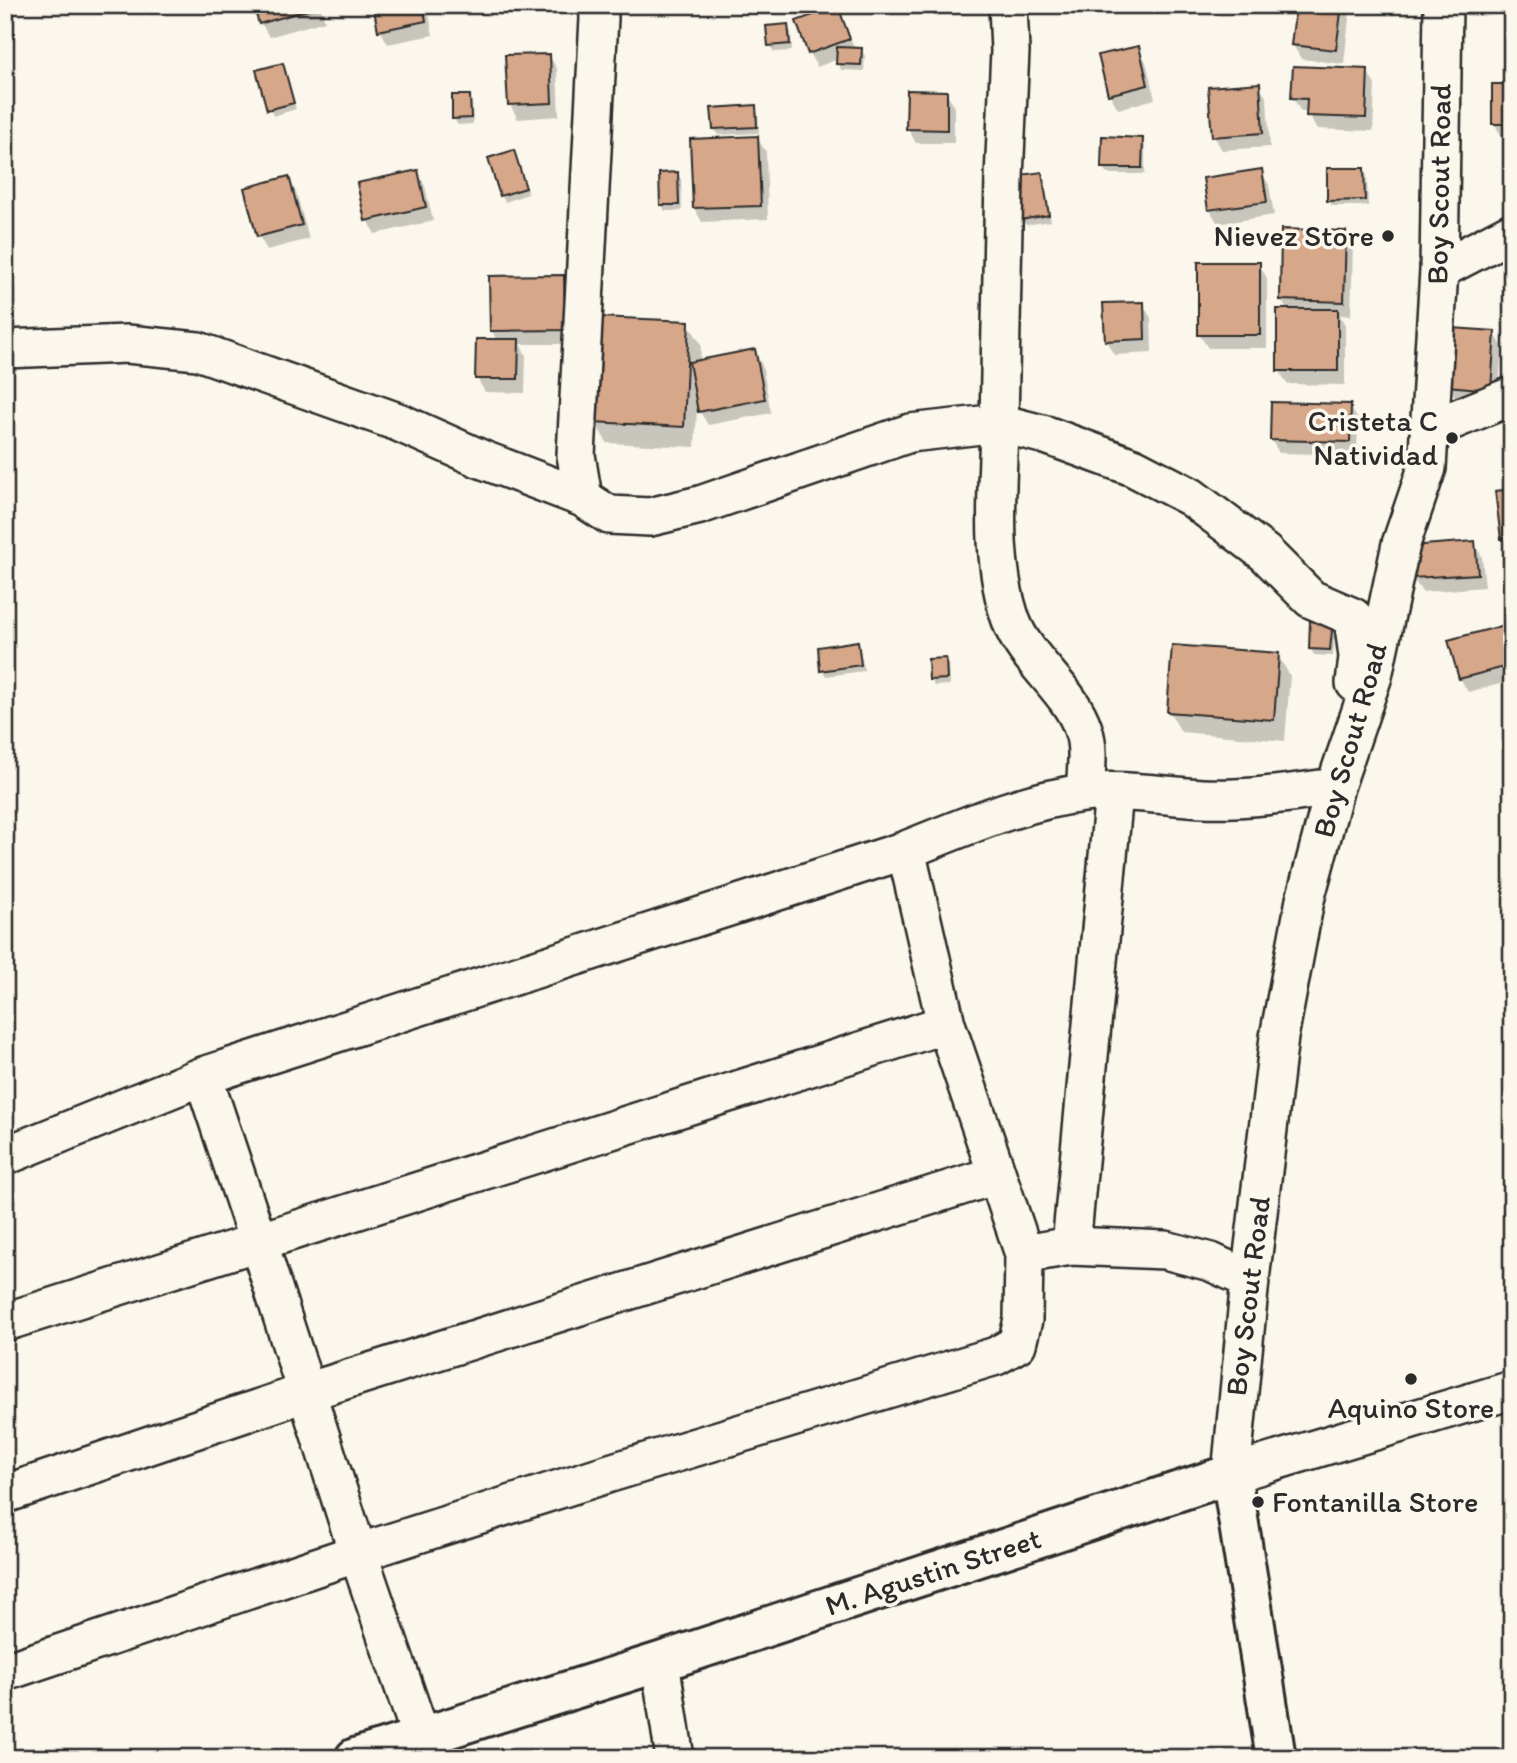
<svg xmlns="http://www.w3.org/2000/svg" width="1517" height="1763" viewBox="0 0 1517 1763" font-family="Itim,sans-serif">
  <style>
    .shadow { fill: #0003 }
    .building { fill: #d7a789; stroke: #2b2b2b; stroke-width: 2 }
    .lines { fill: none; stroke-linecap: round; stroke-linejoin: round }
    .minor-casing { stroke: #2b2b2b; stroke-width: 42 }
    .tertiary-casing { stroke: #2b2b2b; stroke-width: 44 }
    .minor { stroke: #fbf7ec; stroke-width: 37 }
    .tertiary { stroke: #fbf7ec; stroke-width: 38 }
    .poi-dot { fill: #2b2b2b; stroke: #fbf7ec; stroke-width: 2.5 }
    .labels { text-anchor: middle; stroke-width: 7; stroke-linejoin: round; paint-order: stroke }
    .street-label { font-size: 30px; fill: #2b2b2b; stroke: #fbf7ec }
    .poi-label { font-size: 30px; fill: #2b2b2b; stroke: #fbf7ec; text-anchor: end }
  </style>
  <rect width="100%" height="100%" fill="#fbf7ec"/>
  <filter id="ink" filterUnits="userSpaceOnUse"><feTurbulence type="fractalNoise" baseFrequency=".0143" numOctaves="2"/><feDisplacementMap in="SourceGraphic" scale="14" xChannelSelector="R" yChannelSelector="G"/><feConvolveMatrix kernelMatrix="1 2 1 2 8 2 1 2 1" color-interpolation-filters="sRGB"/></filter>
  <g filter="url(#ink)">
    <!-- shadow -->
    <path class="shadow" d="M 255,5 L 320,5 L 325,21 L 269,37 L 261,23 Z
      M 375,5 L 427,5 L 433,35 L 388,44 L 380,30 Z
      M 1297,5 L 1348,5 L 1350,9 L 1344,64 L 1301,59 L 1293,45 Z
      M 837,8 L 855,49 L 861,50 L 865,56 L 864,71 L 841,70 L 838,59 L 817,67 L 809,53 Z
      M 787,25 L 791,32 L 792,51 L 774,52 L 770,46 Z
      M 1138,48 L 1146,62 L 1155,99 L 1118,109 L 1110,95 L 1101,57 Z
      M 549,55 L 557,69 L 559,116 L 518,119 L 510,105 Z
      M 282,65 L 296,109 L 273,116 L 258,72 Z
      M 1367,71 L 1375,85 L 1373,131 L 1316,129 L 1308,112 L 1301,112 L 1293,98 Z
      M 1259,85 L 1267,99 L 1270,147 L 1222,150 L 1214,136 Z
      M 1512,86 L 1512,137 L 1502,137 L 1494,123 Z
      M 946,92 L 954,106 L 954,143 L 916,143 L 908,129 Z
      M 469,96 L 472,103 L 473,124 L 458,125 L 454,119 Z
      M 755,107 L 758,113 L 759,133 L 718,135 L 714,129 Z
      M 757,138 L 766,152 L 768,219 L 702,222 L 694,208 Z
      M 1141,139 L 1145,146 L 1145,174 L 1107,174 L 1103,167 Z
      M 514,152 L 528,194 L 505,202 L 501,195 Z
      M 1363,169 L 1367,176 L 1368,206 L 1332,206 L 1329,200 Z
      M 1261,171 L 1269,185 L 1274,215 L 1218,224 L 1210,210 L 1205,179 Z
      M 417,172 L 425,186 L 433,221 L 375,234 L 367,220 Z
      M 677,173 L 681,180 L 682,211 L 665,211 L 662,205 Z
      M 1041,174 L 1044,180 L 1051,221 L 1026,225 L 1022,219 Z
      M 288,178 L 296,192 L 309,239 L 267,250 L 259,236 Z
      M 1345,232 L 1353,246 L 1351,316 L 1340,315 L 1345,325 L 1345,385 L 1287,384 L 1279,370 L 1288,311 L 1281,300 Z
      M 1259,264 L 1267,278 L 1267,348 L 1208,348 L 1199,334 Z
      M 563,277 L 572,291 L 572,344 L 520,344 L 526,355 L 525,393 L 485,392 L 477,378 L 497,341 L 492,331 Z
      M 1143,304 L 1151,318 L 1152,353 L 1114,355 L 1106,341 Z
      M 688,323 L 701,344 L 700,362 L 754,351 L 762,365 L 771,413 L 708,425 L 697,407 L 695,447 L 607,443 L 595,422 Z
      M 1494,332 L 1502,346 L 1498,403 L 1457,400 L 1449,386 Z
      M 1350,406 L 1358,420 L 1357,455 L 1279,453 L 1271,439 Z
      M 1512,491 L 1512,552 L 1511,552 L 1503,538 Z
      M 1474,543 L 1482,557 L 1485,587 L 1422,592 L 1413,578 Z
      M 1312,622 L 1335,629 L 1333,656 L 1314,655 L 1310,648 Z
      M 1505,627 L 1512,639 L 1512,681 L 1468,692 L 1460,678 Z
      M 857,643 L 860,649 L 864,671 L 826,676 L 822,670 Z
      M 1278,655 L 1290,676 L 1285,741 L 1181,732 L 1169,711 Z
      M 945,660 L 949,666 L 950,685 L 934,686 L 931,679 Z"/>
    <!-- building -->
    <path class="building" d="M 253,5 L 318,5 L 318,7 L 259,24 Z
      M 373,5 L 423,5 L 426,21 L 378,31 Z
      M 1296,5 L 1342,5 L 1336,50 L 1291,45 Z
      M 838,6 L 850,39 L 808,54 L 796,21 Z
      M 788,24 L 790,44 L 768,46 L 766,26 Z
      M 1139,46 L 1148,85 L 1108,95 L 1098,55 Z
      M 837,47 L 862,48 L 861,65 L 836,64 Z
      M 550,54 L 552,103 L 508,105 L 505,55 Z
      M 283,63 L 294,103 L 267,110 L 256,70 Z
      M 1293,66 L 1368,69 L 1366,118 L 1306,116 L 1307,99 L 1291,98 Z
      M 1260,83 L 1263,133 L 1212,137 L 1208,87 Z
      M 1492,84 L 1512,84 L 1512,124 L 1492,124 Z
      M 907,90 L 947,91 L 947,130 L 906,129 Z
      M 452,95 L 470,95 L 471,118 L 452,119 Z
      M 756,105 L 757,127 L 713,129 L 711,108 Z
      M 758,136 L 761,206 L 693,208 L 690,139 Z
      M 1102,136 L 1143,138 L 1142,168 L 1101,168 Z
      M 514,150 L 526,188 L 500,196 L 488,158 Z
      M 1327,168 L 1364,168 L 1365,200 L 1327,201 Z
      M 1262,169 L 1267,202 L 1208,210 L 1203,178 Z
      M 418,170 L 426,207 L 365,221 L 357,183 Z
      M 678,172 L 679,205 L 660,205 L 659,173 Z
      M 1042,172 L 1049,215 L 1020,220 L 1013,176 Z
      M 289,176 L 302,225 L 257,237 L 244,188 Z
      M 1281,229 L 1346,231 L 1344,302 L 1280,300 Z
      M 1198,262 L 1260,262 L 1260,335 L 1198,335 Z
      M 1512,270 L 1512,298 L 1504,272 Z
      M 564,275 L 565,330 L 490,331 L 489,276 Z
      M 1144,302 L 1145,339 L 1105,341 L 1103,303 Z
      M 1277,309 L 1338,309 L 1338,371 L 1277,371 Z
      M 599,317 L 689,321 L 684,427 L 593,422 Z
      M 1452,328 L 1495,331 L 1491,390 L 1447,386 Z
      M 476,339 L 519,339 L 518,379 L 475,379 Z
      M 755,349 L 765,399 L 698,412 L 689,362 Z
      M 1271,402 L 1351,404 L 1350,442 L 1270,440 Z
      M 1512,489 L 1512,537 L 1501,539 L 1495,491 Z
      M 1475,541 L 1478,574 L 1412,578 L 1410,546 Z
      M 1310,620 L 1333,621 L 1330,650 L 1309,649 Z
      M 1505,625 L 1512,648 L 1512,665 L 1459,679 L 1448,640 Z
      M 858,641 L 861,665 L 820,671 L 818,647 Z
      M 1172,645 L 1279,653 L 1274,720 L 1167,712 Z
      M 946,658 L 947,679 L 929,680 L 928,659 Z"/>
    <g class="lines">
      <!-- minor casing -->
      <g class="minor-casing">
        <path id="minor" d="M 1443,5 L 1439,270 L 1427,468 L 1401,544 L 1373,676 L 1335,787 L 1305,900 L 1279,1037 L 1250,1280 L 1231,1474 L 1512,1390
          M 1439,270 L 1512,232
          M 5,349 L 127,344 L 198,351 L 398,422 L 481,459 L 583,498 L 576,455 L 599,18 L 598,5
          M 1431,429 L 1512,396
          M 583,498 L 609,515 L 650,517 L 700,505 L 910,433 L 999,423 L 1004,177 L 1010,51 L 1008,5
          M 1085,793 C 1086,773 1090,748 1083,729 C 1071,691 1026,660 1012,623 C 989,560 998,488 999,423 L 1046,435 L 1133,467 L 1191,497 L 1265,553 L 1311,599 L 1353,617 L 1358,657 L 1355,683
          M 906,850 C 964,827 1022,801 1084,793 C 1123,788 1163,796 1202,798 C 1247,800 1291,793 1335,787
          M 5,1156 L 203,1076 L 906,850 L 946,1024
          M 1071,1246 L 1114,793
          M 5,1322 L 946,1024 L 1024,1254 L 1071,1246 L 1165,1250 L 1211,1262 L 1250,1280
          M 5,1494 L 307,1392 L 996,1175
          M 660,1662 L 675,1758
          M 5,1672 L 358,1553 L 258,1241 L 203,1076
          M 421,1737 L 358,1553 L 610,1473 L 996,1356 L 1017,1344 L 1023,1320 L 1024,1254"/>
      </g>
      <!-- tertiary casing -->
      <g class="tertiary-casing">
        <path id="tertiary" d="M 355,1758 L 660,1662 L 1231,1474 L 1276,1758"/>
      </g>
      <!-- minor -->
      <use href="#minor" class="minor"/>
      <!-- tertiary -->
      <use href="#tertiary" class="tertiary"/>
    </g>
  </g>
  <!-- markers -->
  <g class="poi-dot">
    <circle cx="1388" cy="236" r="7"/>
    <circle cx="1452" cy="438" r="7"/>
    <circle cx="1411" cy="1379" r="7"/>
    <circle cx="1258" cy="1502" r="7"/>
  </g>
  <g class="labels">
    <!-- street labels -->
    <g class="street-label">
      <text transform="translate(1439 184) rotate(-89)" y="10">Boy Scout Road</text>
      <text transform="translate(1350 740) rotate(-74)" y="10">Boy Scout Road</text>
      <text transform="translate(1248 1296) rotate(-83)" y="10">Boy Scout Road</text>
      <text transform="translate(933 1572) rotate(-18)" y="10">M. Agustin Street</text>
    </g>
    <!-- poi labels -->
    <g class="poi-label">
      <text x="1374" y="246">Nievez Store</text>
      <text x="1438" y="431">Cristeta C<tspan x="1438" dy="34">Natividad</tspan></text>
      <text x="1411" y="1418" text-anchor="middle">Aquino Store</text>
      <text x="1272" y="1512" text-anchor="start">Fontanilla Store</text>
    </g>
  </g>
  <!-- margin -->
  <rect width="1517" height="1763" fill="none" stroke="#fbf7ec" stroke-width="28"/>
  <rect x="14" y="14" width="1489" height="1735" fill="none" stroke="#2b2b2b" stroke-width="2.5" filter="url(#ink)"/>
</svg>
